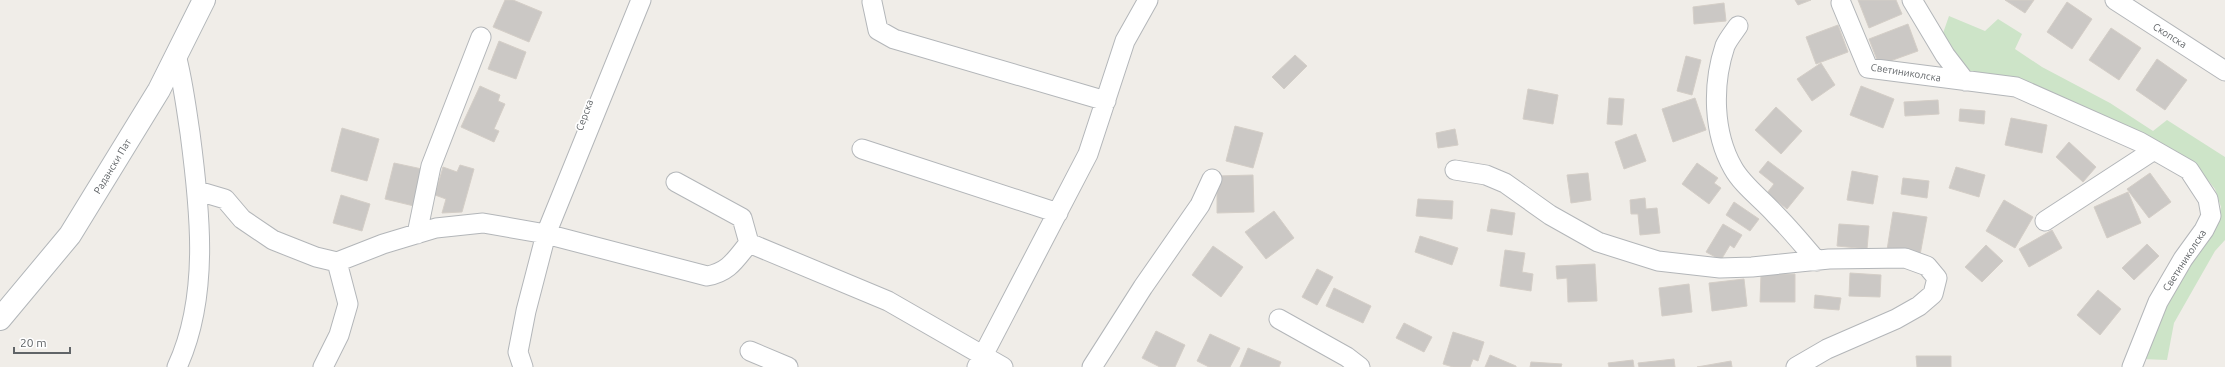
<svg xmlns="http://www.w3.org/2000/svg" width="2225" height="367" viewBox="0 0 2225 367" font-family="Ubuntu,sans-serif">
  <style>
    .green { fill: #cde4c8 }
    .building { fill: #cbc8c5; stroke: #d4cec7 }
    .lines { fill: none; stroke-linecap: round; stroke-linejoin: round }
    .street-casing { stroke: #b3b6b9; stroke-width: 21 }
    .secondary-casing { stroke: #b2b6b9; stroke-width: 24 }
    .street { stroke: #fff; stroke-width: 19 }
    .secondary { stroke: #fff; stroke-width: 22 }
    .labels { text-anchor: middle; stroke-width: 3.5; stroke-linejoin: round; paint-order: stroke }
    .street-label { font-size: 10px; fill: #606467; stroke: #fff }
  </style>
  <rect width="100%" height="100%" fill="#f0ede8"/>
  <!-- green -->
  <path class="green" d="M 1949,16 L 1985,31 L 1998,19 L 2022,34 L 2015,49 L 2042,67 L 2110,103 L 2153,131 L 2167,120 L 2225,157 L 2225,240 L 2215,251 L 2174,323 L 2167,360 L 2142,359 L 2161,306 L 2217,222 L 2221,207 L 2215,189 L 2199,169 L 1968,72 L 1942,36 Z"/>
  <!-- building -->
  <path class="building" d="M 505,0 L 513,0 L 542,12 L 529,42 L 493,27 Z
    M 1795,0 L 1811,0 L 1798,5 Z
    M 1858,0 L 1896,0 L 1902,14 L 1869,28 Z
    M 2005,0 L 2034,0 L 2025,13 Z
    M 2067,2 L 2092,19 L 2072,49 L 2047,32 Z
    M 1724,3 L 1726,21 L 1694,24 L 1693,7 Z
    M 1908,24 L 1918,51 L 1879,65 L 1869,39 Z
    M 1838,25 L 1848,52 L 1816,64 L 1806,37 Z
    M 2111,28 L 2141,48 L 2119,80 L 2089,60 Z
    M 499,41 L 526,52 L 516,79 L 488,69 Z
    M 1295,55 L 1307,66 L 1284,89 L 1272,77 Z
    M 1686,56 L 1701,60 L 1692,95 L 1677,91 Z
    M 2157,59 L 2187,80 L 2165,110 L 2136,90 Z
    M 1821,63 L 1835,85 L 1812,101 L 1797,79 Z
    M 480,86 L 500,95 L 498,101 L 505,104 L 494,129 L 499,131 L 494,142 L 461,127 Z
    M 1861,86 L 1894,99 L 1883,128 L 1850,115 Z
    M 1528,89 L 1558,95 L 1553,124 L 1523,119 Z
    M 1609,98 L 1624,99 L 1622,125 L 1607,124 Z
    M 1695,98 L 1706,130 L 1673,142 L 1662,109 Z
    M 1938,100 L 1939,114 L 1905,116 L 1904,102 Z
    M 1776,107 L 1802,131 L 1781,154 L 1755,130 Z
    M 1960,109 L 1985,111 L 1984,124 L 1959,121 Z
    M 2011,118 L 2047,125 L 2042,153 L 2005,145 Z
    M 1235,126 L 1263,133 L 1253,168 L 1226,161 Z
    M 342,128 L 379,139 L 367,181 L 331,171 Z
    M 1455,129 L 1458,145 L 1438,148 L 1436,133 Z
    M 1636,134 L 1646,161 L 1624,169 L 1615,142 Z
    M 2069,142 L 2096,167 L 2083,182 L 2056,157 Z
    M 1768,161 L 1804,188 L 1787,209 L 1767,193 L 1774,184 L 1759,172 Z
    M 394,163 L 422,169 L 414,206 L 385,199 Z
    M 1697,163 L 1718,178 L 1714,183 L 1721,188 L 1709,204 L 1682,184 Z
    M 460,165 L 474,169 L 462,212 L 442,213 L 446,199 L 435,195 L 443,167 L 457,172 Z
    M 1956,167 L 1985,175 L 1979,197 L 1949,188 Z
    M 1852,171 L 1878,176 L 1873,204 L 1847,200 Z
    M 1588,173 L 1591,200 L 1571,203 L 1567,175 Z
    M 2150,173 L 2171,202 L 2149,218 L 2127,189 Z
    M 1253,175 L 1254,212 L 1217,213 L 1217,176 Z
    M 1903,178 L 1929,181 L 1927,198 L 1901,194 Z
    M 2128,192 L 2141,223 L 2107,238 L 2094,207 Z
    M 341,195 L 370,204 L 362,231 L 333,223 Z
    M 1645,198 L 1646,209 L 1657,208 L 1660,233 L 1640,235 L 1638,214 L 1631,214 L 1630,200 Z
    M 1418,199 L 1453,201 L 1452,219 L 1416,216 Z
    M 2004,200 L 2033,217 L 2015,248 L 1986,231 Z
    M 1734,202 L 1759,219 L 1750,231 L 1726,215 Z
    M 1491,209 L 1515,213 L 1512,235 L 1487,231 Z
    M 1274,211 L 1294,238 L 1266,259 L 1245,232 Z
    M 1893,212 L 1927,217 L 1920,255 L 1887,250 Z
    M 1723,224 L 1742,235 L 1734,248 L 1730,245 L 1721,260 L 1706,252 Z
    M 1839,224 L 1869,226 L 1867,249 L 1837,246 Z
    M 2052,230 L 2062,248 L 2029,267 L 2019,249 Z
    M 1420,236 L 1458,248 L 1452,265 L 1415,252 Z
    M 2147,244 L 2159,256 L 2134,280 L 2122,268 Z
    M 1986,245 L 2003,261 L 1982,282 L 1965,267 Z
    M 1213,246 L 1243,267 L 1221,297 L 1192,275 Z
    M 1505,250 L 1525,253 L 1522,272 L 1533,274 L 1531,291 L 1500,286 Z
    M 1595,264 L 1597,301 L 1568,302 L 1567,278 L 1557,279 L 1556,266 Z
    M 1317,269 L 1333,277 L 1317,305 L 1302,297 Z
    M 1850,273 L 1881,275 L 1880,297 L 1849,296 Z
    M 1761,274 L 1795,274 L 1795,302 L 1760,302 Z
    M 1744,279 L 1747,306 L 1712,311 L 1709,283 Z
    M 1689,284 L 1692,312 L 1662,316 L 1659,288 Z
    M 1334,288 L 1371,306 L 1363,323 L 1326,306 Z
    M 2098,290 L 2121,309 L 2100,335 L 2077,315 Z
    M 1815,295 L 1841,298 L 1839,310 L 1814,308 Z
    M 1404,323 L 1432,337 L 1424,352 L 1396,338 Z
    M 1156,331 L 1185,345 L 1175,367 L 1160,367 L 1142,358 Z
    M 1453,332 L 1484,342 L 1478,361 L 1473,359 L 1470,367 L 1453,367 L 1443,364 Z
    M 1210,334 L 1240,348 L 1230,367 L 1209,367 L 1197,361 Z
    M 1248,348 L 1281,362 L 1279,367 L 1240,367 Z
    M 1490,355 L 1516,366 L 1516,367 L 1485,367 Z
    M 1916,356 L 1951,356 L 1951,367 L 1917,367 Z
    M 1674,359 L 1675,367 L 1639,367 L 1638,363 Z
    M 1633,360 L 1634,367 L 1609,367 L 1608,363 Z
    M 1731,361 L 1732,367 L 1697,367 Z
    M 1531,362 L 1562,364 L 1561,367 L 1530,367 Z"/>
  <g class="lines">
    <!-- street casing -->
    <g class="street-casing">
      <path id="street" d="M 1912,0 L 1945,55 L 1965,81
        M 2115,0 L 2225,71
        M 872,2 L 878,30 L 894,39 L 1106,101
        M 1841,3 L 1868,68 L 2016,87 L 2140,142 L 2189,170 L 2208,199 L 2211,216 L 2204,230 L 2183,259 L 2158,302 L 2132,367
        M 1738,26 C 1734,32 1728,39 1725,46 C 1712,85 1713,133 1733,168 C 1743,186 1762,199 1776,215 C 1790,229 1803,245 1817,261
        M 176,55 C 183,81 186,107 190,133 C 200,209 210,296 177,367
        M 862,149 L 1058,213
        M 1455,170 L 1486,175 L 1505,183 L 1550,215 L 1598,242 L 1658,261 L 1720,268 L 1752,267 L 1829,259 L 1905,258 L 1927,266 L 1937,278 L 1933,294 L 1919,306 L 1896,319 L 1827,349 L 1796,367
        M 676,182 L 742,218 L 749,243 L 888,301 L 1003,367
        M 198,191 L 225,199 L 242,219 L 273,240 L 316,257 L 337,262 L 348,304 L 339,335 L 323,367
        M 2045,221 L 2154,150
        M 417,234 L 431,166 L 481,37
        M 337,262 L 383,244 L 436,228 L 483,223 L 546,234 L 707,276 C 729,272 735,260 749,243
        M 1279,319 L 1347,357 L 1360,367
        M 750,351 L 788,367
        M 523,367 L 518,352 L 526,311 L 546,234 L 641,0
        M 977,367 L 1088,154 L 1125,41 L 1148,0
        M 1092,367 L 1143,287 L 1200,205 L 1212,179"/>
    </g>
    <!-- secondary casing -->
    <g class="secondary-casing">
      <path id="secondary" d="M 0,319 L 70,235 L 159,90 L 204,0"/>
    </g>
    <!-- street -->
    <use href="#street" class="street"/>
    <!-- secondary -->
    <use href="#secondary" class="secondary"/>
  </g>
  <g class="labels">
    <!-- street labels -->
    <g class="street-label">
      <text transform="translate(2170 35) rotate(32)" y="4">Скопска</text>
      <text transform="translate(1906 72) rotate(9)" y="4">Светиниколска</text>
      <text transform="translate(584 115) rotate(-70)" y="4">Серска</text>
      <text transform="translate(112 166) rotate(-59)" y="4">Радански Пат</text>
      <text transform="translate(2184 260) rotate(-57)" y="4">Светиниколска</text>
    </g>
  </g>
  <!-- scale -->
  <path d="M14 347v6h56v-6" fill="none" stroke="#606467" stroke-width="2"/>
  <text x="20" y="347" font-size="12" fill="#606467" stroke="#ffffff" stroke-width="3" paint-order="stroke">20 m</text>
</svg>
